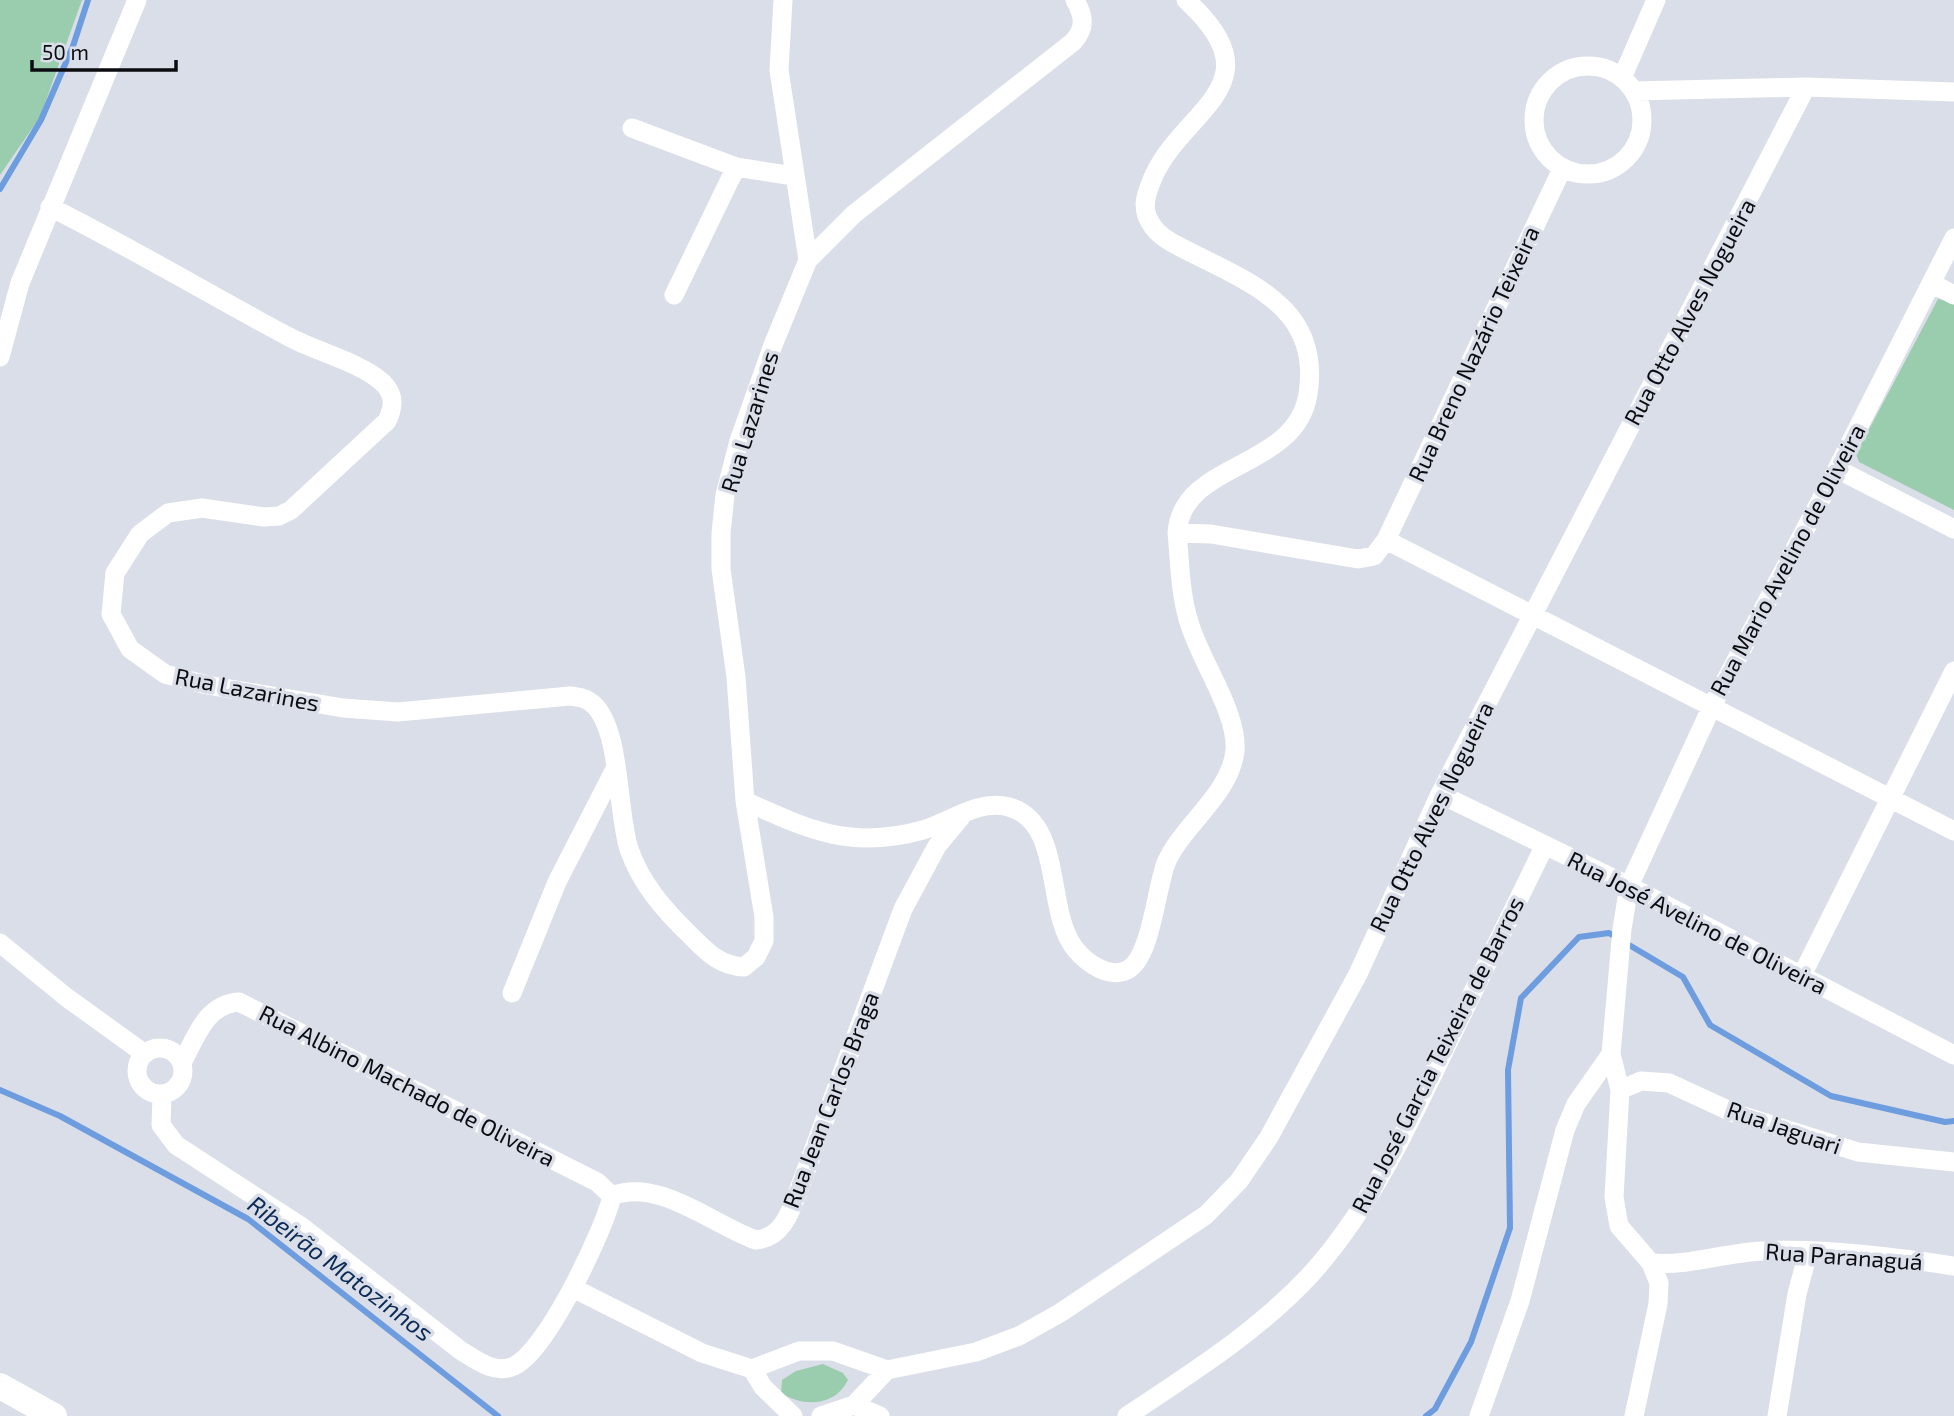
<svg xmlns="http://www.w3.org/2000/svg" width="1954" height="1416" viewBox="0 0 1954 1416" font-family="'Exo 2',sans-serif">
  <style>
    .green { fill: #9acdae }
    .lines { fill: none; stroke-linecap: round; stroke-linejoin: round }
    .stream { stroke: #6d9cdf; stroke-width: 6 }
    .street { stroke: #fff; stroke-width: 19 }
    .secondary { stroke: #fff; stroke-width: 26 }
    .labels { text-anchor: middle; stroke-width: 7; stroke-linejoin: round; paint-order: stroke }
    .street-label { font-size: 23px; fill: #0b0c10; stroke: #dadee9 }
    .water-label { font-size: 24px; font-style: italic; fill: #0b2a54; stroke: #dadee9 }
  </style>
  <rect width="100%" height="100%" fill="#dadee9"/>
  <!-- green -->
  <path class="green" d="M 0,0 L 82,0 L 40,117 L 0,175 Z
    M 1938,299 L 1954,302 L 1954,510 L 1859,462 L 1856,454 Z
    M 823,1364 L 843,1373 L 848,1380 C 835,1407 803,1407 781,1393 L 782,1380 L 796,1371 Z"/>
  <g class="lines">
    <!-- stream -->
    <path class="stream" d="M 0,189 L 41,120 L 73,46 L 88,0
      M 0,1090 L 60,1116 L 248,1219 L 498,1416
      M 1426,1416 L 1435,1409 L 1471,1342 L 1510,1228 L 1508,1070 L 1521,998 L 1579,937 L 1609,933 L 1683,977 L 1710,1025 L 1831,1096 L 1945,1122 L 1954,1121"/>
    <!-- street -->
    <path class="street" d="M 783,0 L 779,70 L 808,260
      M1534 120a54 54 0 1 1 108 0a54 54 0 1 1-108 0Z
      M 1622,78 L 1656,0
      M 1634,91 L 1806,87 L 1954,92
      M 632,128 L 736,167 L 794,176
      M 50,207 C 132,248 210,295 291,338 C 318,352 362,363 383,383 C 395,395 394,407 387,421 L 291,510 L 279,516 L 264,517 L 202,508 L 168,513 L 140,534 L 115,573 L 111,614 L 130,649 L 165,674 L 207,685 L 343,708 L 398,712 L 570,696 C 579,697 587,698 594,705 C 621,731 617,812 629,849 C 641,884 665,911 691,936 C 707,952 720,966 744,967 L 756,957 L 764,941 L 764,917 L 745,801 L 736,677 L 721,569 L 721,533 L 725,495 L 739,441 L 773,345 L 808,260 L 854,214 L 1073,42 C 1086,28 1084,16 1075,0
      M 1931,283 L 1954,295
      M 674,295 L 736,167
      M 0,357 L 20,283 L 137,0
      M 1837,469 L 1954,529
      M 1177,533 C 1182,460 1296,471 1308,394 C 1321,309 1253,284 1190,252 C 1172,243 1155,236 1147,216 C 1143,205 1146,195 1150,185 C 1177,109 1282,88 1186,0
      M 1386,540 L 1954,831
      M 1440,794 L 1629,886 L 1954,1055
      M 745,801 C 809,830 851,850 923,830 C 950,822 978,799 1009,807 C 1065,823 1044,912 1076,950 C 1087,963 1109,979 1127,970 C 1151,959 1156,889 1166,863 C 1183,824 1230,795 1235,751 C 1238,712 1200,661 1189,622 C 1180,594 1180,562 1177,533 L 1211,534 L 1358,559 L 1374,556 L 1386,540 L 1562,169
      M 0,943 L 66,997 L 145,1054
      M 1801,977 L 1954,671
      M 512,993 L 557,882 L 616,767
      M137 1071a23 23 0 1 1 46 0a23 23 0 1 1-46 0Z
      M 1611,1054 L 1620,1090 L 1614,1197 L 1619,1226 L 1651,1263 L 1659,1283 L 1658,1304 L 1634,1416
      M 182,1063 C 196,1037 206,1004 239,1002 L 597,1182 L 612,1196
      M 1620,1090 L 1641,1081 L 1669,1083 L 1734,1113 L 1858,1152 L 1954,1162
      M 162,1095 L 161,1125 L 176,1145 L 302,1227 L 460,1350 C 476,1360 495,1375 514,1366 C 546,1352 604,1231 612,1196
      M 612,1196 C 658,1177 713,1225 756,1240 C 783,1238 791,1210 799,1189 L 903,909 L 937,846 L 961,817
      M 1651,1263 C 1691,1266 1723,1253 1762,1251 C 1820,1247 1896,1257 1954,1266
      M 573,1288 L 702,1353 L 752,1369
      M 887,1370 L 976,1352 L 1019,1336 L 1060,1313 L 1206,1215 L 1239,1181 L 1269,1137 L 1358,974 L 1440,794 L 1806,87
      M 854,1405 L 880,1416
      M 793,1416 L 763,1387 L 752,1369 L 799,1351 L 833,1351 L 887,1370
      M 821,1416 L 854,1405 L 887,1370
      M 1127,1416 C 1191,1373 1259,1331 1312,1273 C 1372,1206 1410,1122 1449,1041 C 1481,976 1513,911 1545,845
      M 1479,1416 L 1520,1301 L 1565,1130 L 1576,1104 L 1611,1054 L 1622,929 L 1629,886 L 1712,706 L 1837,469 L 1954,238
      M 1777,1416 L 1797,1294 L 1808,1253"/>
    <!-- secondary -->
    <path class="secondary" d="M 0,1386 L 54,1416"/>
  </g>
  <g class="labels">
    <!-- street labels -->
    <g class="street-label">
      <text transform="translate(1690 312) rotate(-62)" y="8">Rua Otto Alves Nogueira</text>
      <text transform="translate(1474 354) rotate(-65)" y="8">Rua Breno Nazário Teixeira</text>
      <text transform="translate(750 422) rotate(-73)" y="8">Rua Lazarines</text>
      <text transform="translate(1788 560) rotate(-62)" y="8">Rua Mario Avelino de Oliveira</text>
      <text transform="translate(247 690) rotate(11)" y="8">Rua Lazarines</text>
      <text transform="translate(1432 817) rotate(-64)" y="8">Rua Otto Alves Nogueira</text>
      <text transform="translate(1697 923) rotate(27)" y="8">Rua José Avelino de Oliveira</text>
      <text transform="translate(1438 1055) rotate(-63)" y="8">Rua José Garcia Teixeira de Barros</text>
      <text transform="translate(407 1086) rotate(27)" y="8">Rua Albino Machado de Oliveira</text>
      <text transform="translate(831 1100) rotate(-69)" y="8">Rua Jean Carlos Braga</text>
      <text transform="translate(1784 1128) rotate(19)" y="8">Rua Jaguari</text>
      <text transform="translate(1844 1257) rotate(4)" y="8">Rua Paranaguá</text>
    </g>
    <!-- water labels -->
    <g class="water-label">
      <text transform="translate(340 1269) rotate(37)" y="8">Ribeirão Matozinhos</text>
    </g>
  </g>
  <!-- scale -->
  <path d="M32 60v10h144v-10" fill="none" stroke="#0b0c10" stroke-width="3.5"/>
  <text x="42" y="60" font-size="21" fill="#0b0c10" stroke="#dadee9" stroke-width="5" paint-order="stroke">50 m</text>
</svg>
